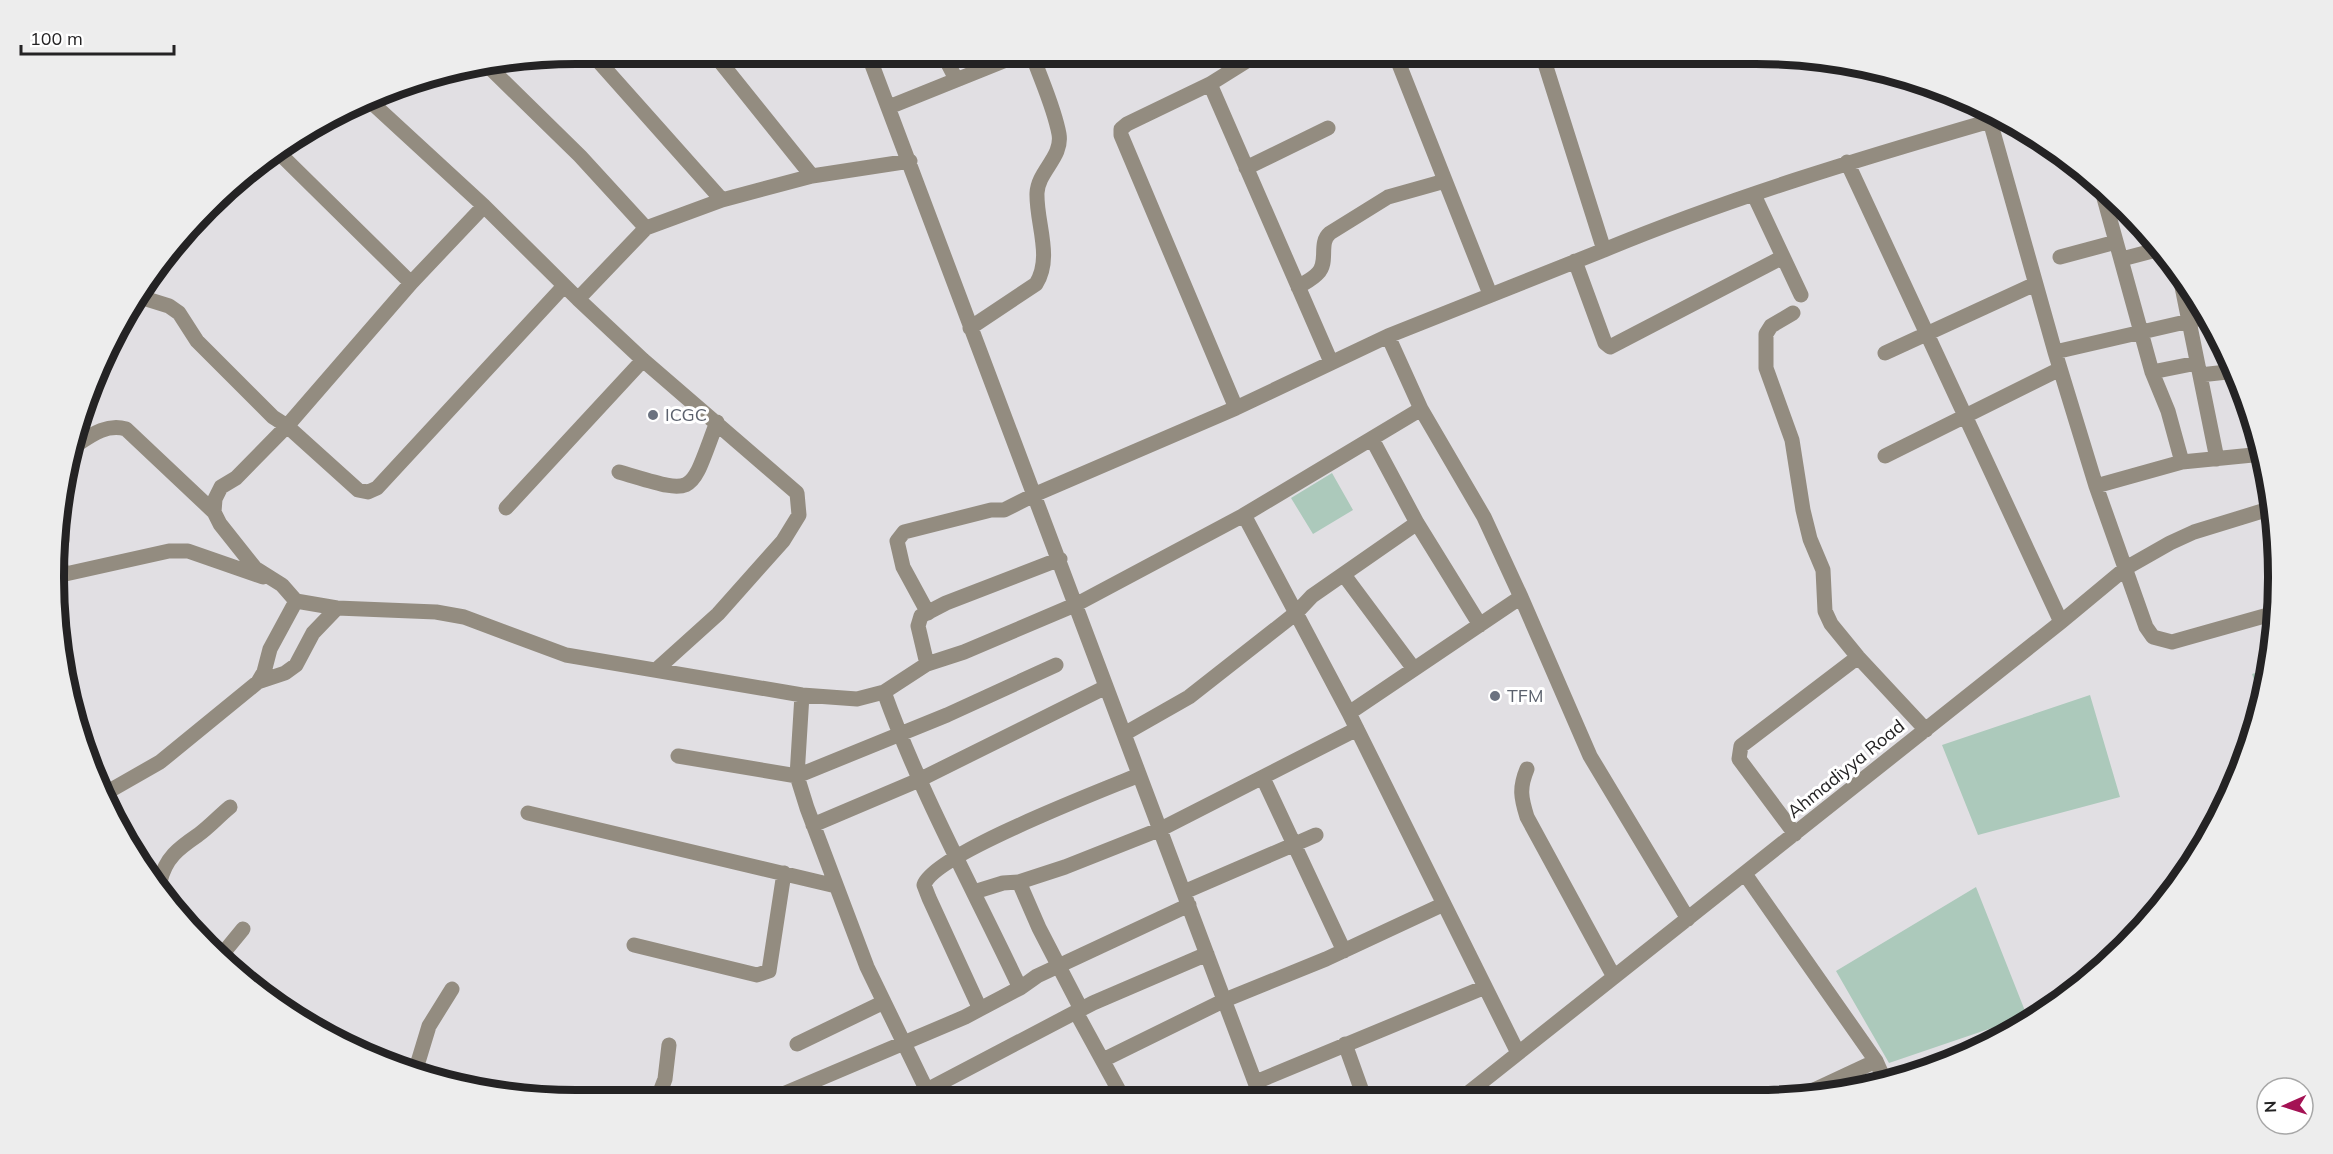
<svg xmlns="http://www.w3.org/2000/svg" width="2333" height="1154" viewBox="0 0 2333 1154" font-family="Mulish,sans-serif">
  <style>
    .pitch { fill: #acc9bb }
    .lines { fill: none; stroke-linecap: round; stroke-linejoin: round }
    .minor { stroke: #938c80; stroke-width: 15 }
    .worship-dot { fill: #6b7280; stroke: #fff; stroke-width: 2 }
    .labels { text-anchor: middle; stroke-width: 6; stroke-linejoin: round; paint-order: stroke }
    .worship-label { font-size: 18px; fill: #5b616d; stroke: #fff; text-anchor: start }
    .street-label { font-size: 18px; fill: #242324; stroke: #fff }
    .rim { fill: none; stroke: #242324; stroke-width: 8 }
  </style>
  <rect width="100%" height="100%" fill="#e1dfe3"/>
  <!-- pitch -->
  <path class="pitch" d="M 1332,473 L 1353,510 L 1313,534 L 1291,498 Z
    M 2270,668 L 2262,703 L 2252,674 Z
    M 2090,695 L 2120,797 L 1978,835 L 1942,745 Z
    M 1976,887 L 2027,1016 L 1889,1063 L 1836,971 Z"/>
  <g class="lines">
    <!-- minor -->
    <path class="minor" d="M 592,54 L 722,200
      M 714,54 L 812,176
      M 868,54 L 1261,1098
      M 943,54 L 956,79
      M 1258,54 L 1210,84 L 1331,362
      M 1395,54 L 1490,294
      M 1210,84 L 1127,124 L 1121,129 L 1121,135 L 1236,408
      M 371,102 L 484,206 L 578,299 L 646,228 L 580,156 L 490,68
      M 889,107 L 1021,54
      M 278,152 L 411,283
      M 1847,162 L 2061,622
      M 1246,168 L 1328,128
      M 2101,187 L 2152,372 L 2168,411 L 2182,462
      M 1754,195 L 1801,295
      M 484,206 L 411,283 L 287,426 L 358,490 L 368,492 L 377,488 L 564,286
      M 646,228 L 722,200 L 812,176 L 910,161
      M 1604,250 C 1729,198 1859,159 1990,121 L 2055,352 L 2096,486 L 2146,627 L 2153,637 L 2172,642 L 2275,613
      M 2060,257 L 2116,242
      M 2122,259 L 2160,249
      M 1575,261 L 1605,343 L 1610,347 L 1783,257
      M 2179,272 L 2217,459
      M 1298,287 C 1304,283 1313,279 1318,273 C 1329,262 1318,243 1330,233 L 1388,197 L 1445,181
      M 137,296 L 169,306 L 179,313 L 197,341 L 273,417 L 287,426 L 236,478 L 221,487 L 215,499 L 214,512 L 220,524 L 255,568 L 282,585 L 296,601 L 337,608 L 436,612 L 464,617 L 566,655 L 802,695 L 857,699 L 884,692 C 921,795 974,890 1020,988
      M 578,299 L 643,360 L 797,493 L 799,515 L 783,541 L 718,614 L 657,669
      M 1793,313 L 1771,326 L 1766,334 L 1766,368 L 1792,440 L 1803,510 L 1810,539 L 1823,570 L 1825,611 L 1831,624 L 1858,657 L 1926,730
      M 970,328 L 1036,284 C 1053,257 1036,223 1037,193 C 1038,171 1063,157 1059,134 C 1054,107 1041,80 1032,54
      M 1388,336 L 1421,409 L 1484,517 L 1521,597 L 1349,713 L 1518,1053
      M 2055,352 L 2207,317
      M 1885,353 L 2035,284
      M 2152,372 L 2197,363
      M 2200,375 L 2236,371
      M 1372,439 L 1417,523 L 1480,625
      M 72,448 C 89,437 105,423 126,429 L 214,512
      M 1885,456 L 2060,369
      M 619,472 C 698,495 688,498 717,422
      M 2096,486 L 2182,462 L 2263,454
      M 506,508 L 643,360
      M 1244,515 L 1349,713
      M 62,541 L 62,531
      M 61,575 L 169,551 L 188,551 L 263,577
      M 1344,575 L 1414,669
      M 60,596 L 61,566
      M 1521,597 L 1590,756 L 1688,919
      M 928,613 L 903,567 L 897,541 L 904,532 L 991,510 L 1004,510 L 1036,494 L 1236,408 L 1388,336 L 1604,250 L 1542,54
      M 927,664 L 918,626 L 921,616 L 946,603 L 1060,559
      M 258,682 L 285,673 L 296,665 L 313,633 L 337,608
      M 884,692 L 927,664 L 964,652 L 1077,604 L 1244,515 L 1421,409
      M 802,695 L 797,776 L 807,808 L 867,967 L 931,1099
      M 1124,734 L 1189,697 L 1296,613 L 1312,596 L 1417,523
      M 678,756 L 797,776 L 947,715 L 1056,665
      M 1527,769 C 1519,788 1521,798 1527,817 L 1614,977
      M 1263,778 L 1344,951
      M 104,794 L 160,762 L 258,682 L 264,672 L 270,649 L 296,601
      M 528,813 L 836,886
      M 813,825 L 919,780 L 1106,687
      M 1795,834 L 1739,759 L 1741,746 L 1858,657
      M 1745,874 L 1876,1061 L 1884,1079
      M 160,882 C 165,858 179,848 198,835 C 209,827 219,816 230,807
      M 1019,882 L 1065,867 L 1161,829 L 1357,729
      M 974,892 L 1003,883 L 1019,882 L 1039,928 L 1081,1009
      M 1184,892 L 1316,835
      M 634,945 L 757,975 L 769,971 L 784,873
      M 220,957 L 243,929
      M 980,1009 L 929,898 L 924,885 C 934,854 1101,791 1139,775
      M 1076,1012 L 1123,1098
      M 797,1044 L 884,1002
      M 1345,1044 L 1364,1097
      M 1103,1060 L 1225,1000 L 1326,959 L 1444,904
      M 415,1072 L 429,1026 L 452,989
      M 1256,1082 L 1485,987
      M 1801,1096 L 1876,1061
      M 1463,1097 L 2061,622 L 2126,568 L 2170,543 L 2194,532 L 2272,508
      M 774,1098 L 965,1017 L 1020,988 L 1037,976 L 1189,905
      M 910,1099 L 1093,1003 L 1207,954
      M 657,1100 L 665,1079 L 669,1045"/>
  </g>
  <!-- markers -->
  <g class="worship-dot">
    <circle cx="653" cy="415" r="6"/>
    <circle cx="1495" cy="696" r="6"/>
  </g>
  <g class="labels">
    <!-- worship labels -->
    <g class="worship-label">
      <text x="665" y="421">ICGC</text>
      <text x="1507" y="702">TFM</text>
    </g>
    <!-- street labels -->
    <g class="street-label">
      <text transform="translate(1846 769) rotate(-39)" y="6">Ahmadiyya Road</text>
    </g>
  </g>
  <!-- crop -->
  <path d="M0 0H2333V1154H0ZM576 64H1756A512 512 0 0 1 2268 576V578A512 512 0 0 1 1756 1090H576A512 512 0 0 1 64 578V576A512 512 0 0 1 576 64Z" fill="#ededed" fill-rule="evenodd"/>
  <path class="rim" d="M576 64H1756A512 512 0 0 1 2268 576V578A512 512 0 0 1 1756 1090H576A512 512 0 0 1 64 578V576A512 512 0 0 1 576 64Z"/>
  <!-- north arrow -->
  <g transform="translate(2285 1106) rotate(267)"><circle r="28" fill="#ffffff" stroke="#a7a7a7" stroke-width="1.5"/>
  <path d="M0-4.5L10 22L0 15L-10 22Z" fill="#a41254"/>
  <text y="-9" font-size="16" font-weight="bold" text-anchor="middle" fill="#242324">N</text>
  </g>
  <!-- scale -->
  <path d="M21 45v9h153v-9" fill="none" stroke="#242324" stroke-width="3"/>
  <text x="30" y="45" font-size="18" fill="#242324" stroke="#ffffff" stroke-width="4.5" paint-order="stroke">100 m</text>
</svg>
